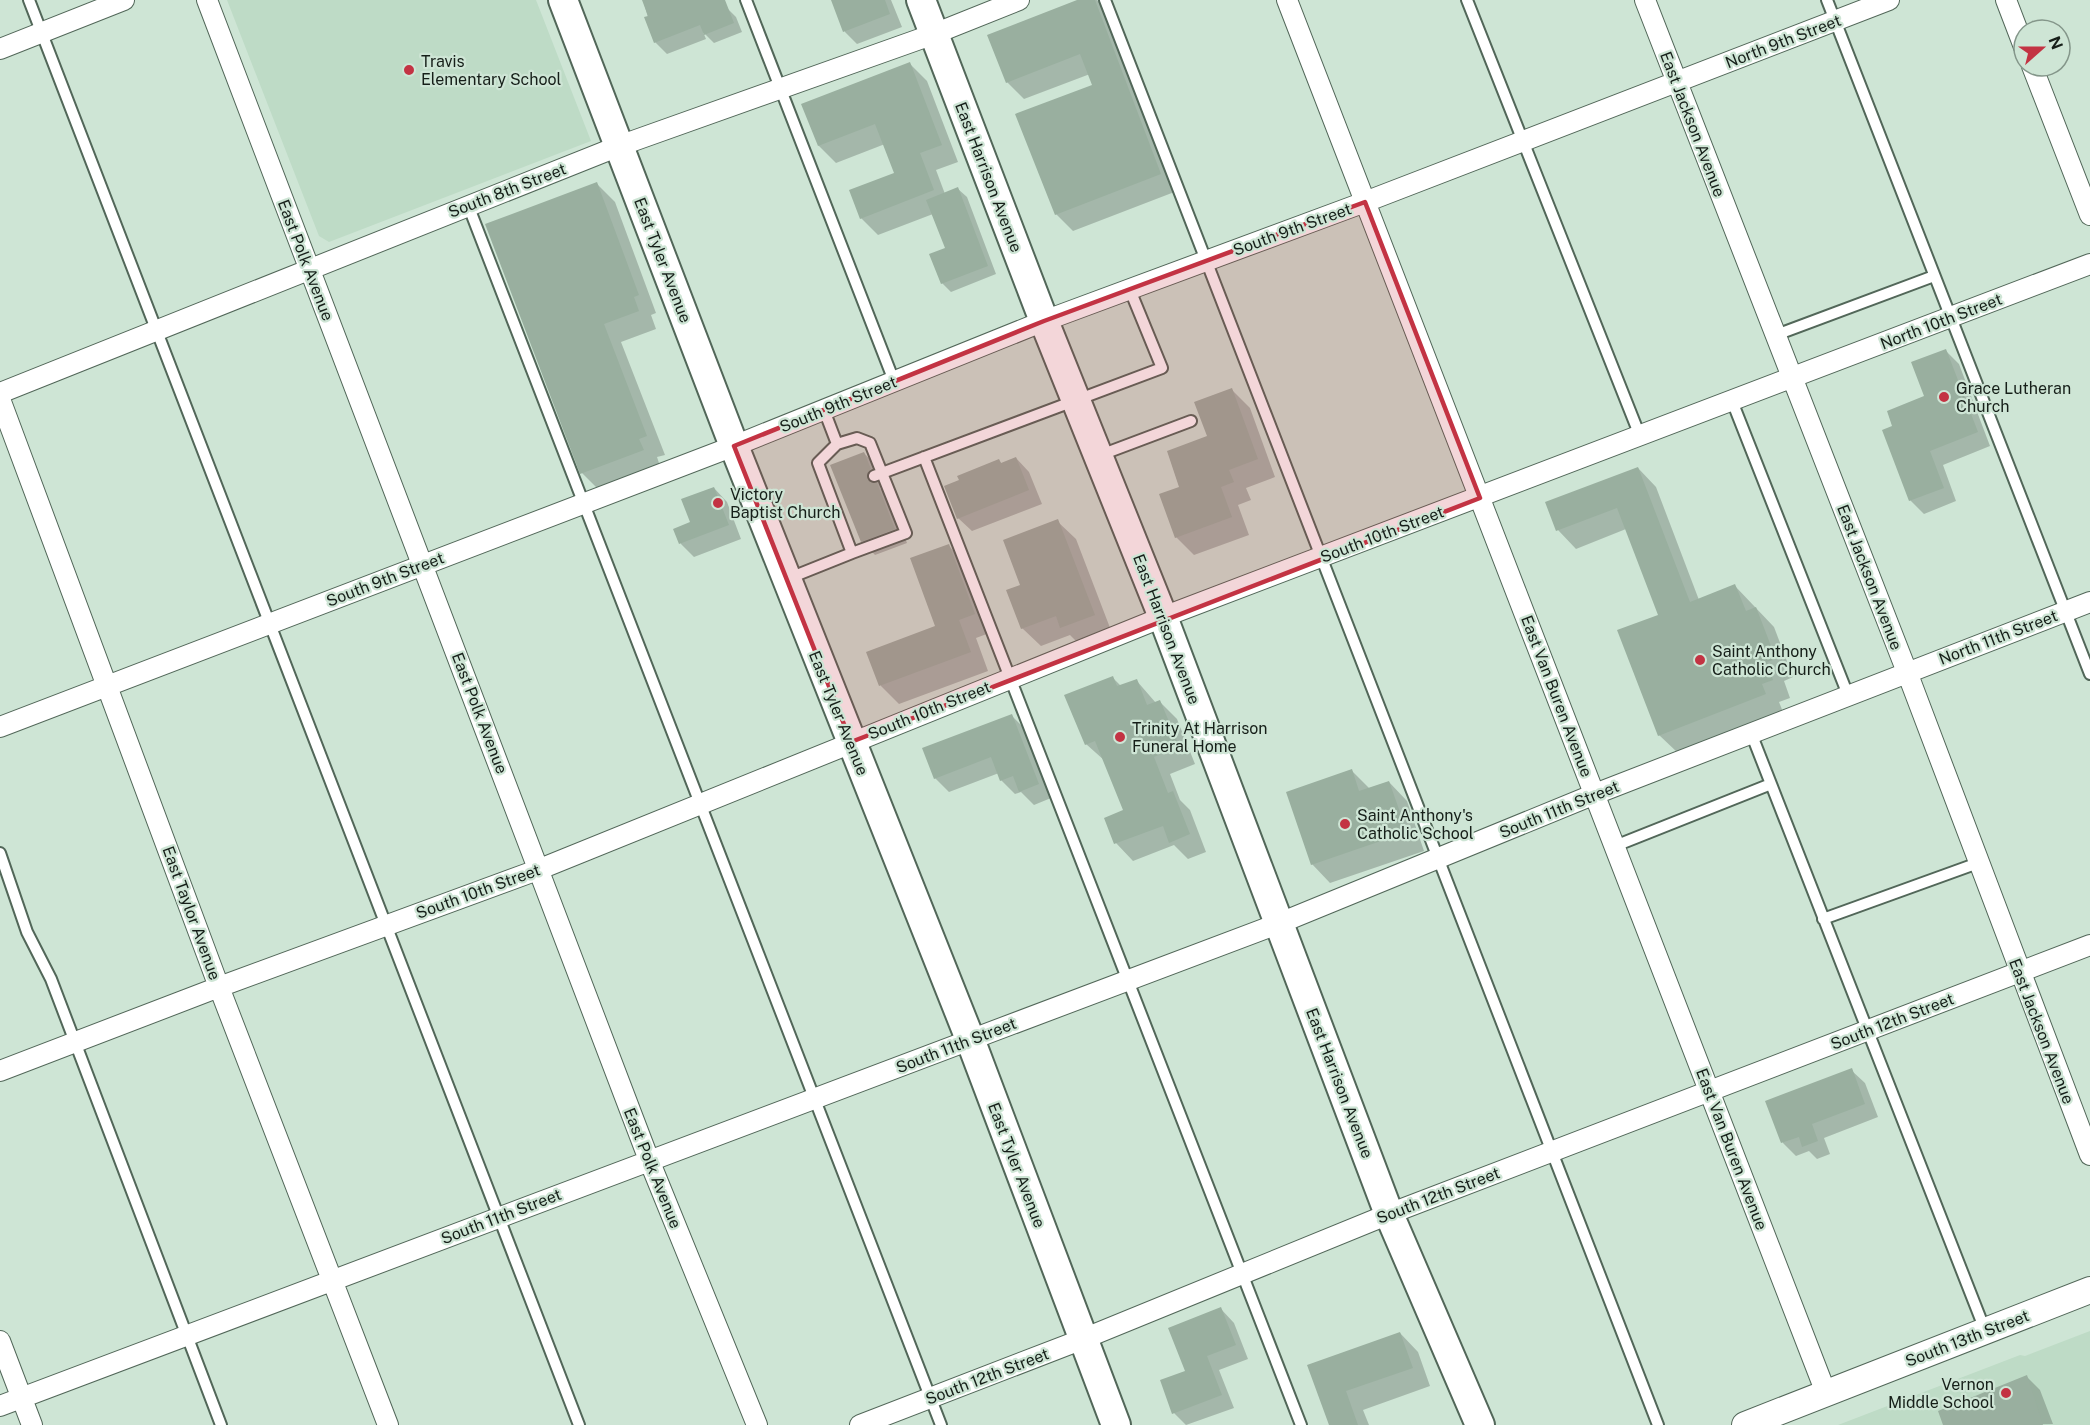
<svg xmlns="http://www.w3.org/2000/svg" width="2090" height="1425" viewBox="0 0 2090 1425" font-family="'Public Sans',sans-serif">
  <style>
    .built { fill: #bedbc6 }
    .shadow { fill: #0003 }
    .building { fill: #99af9f }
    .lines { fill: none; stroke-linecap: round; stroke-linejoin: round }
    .service-casing { stroke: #526759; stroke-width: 14 }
    .minor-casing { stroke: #526759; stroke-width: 22 }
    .tertiary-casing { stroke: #526759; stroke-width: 28 }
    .secondary-casing { stroke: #526759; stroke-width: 32 }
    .service { stroke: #fff; stroke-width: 10 }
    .minor { stroke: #fff; stroke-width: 20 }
    .tertiary { stroke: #fff; stroke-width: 26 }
    .secondary { stroke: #fff; stroke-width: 28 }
    .marked { fill: #c33343; fill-opacity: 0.2; stroke: #c33343; stroke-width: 4.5; stroke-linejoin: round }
    .poi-dot { fill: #c33343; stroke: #cee5d5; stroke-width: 2 }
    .labels { text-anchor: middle; stroke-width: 4.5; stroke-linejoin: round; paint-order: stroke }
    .street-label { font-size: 16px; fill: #161f19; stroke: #cee5d5 }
    .poi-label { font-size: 16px; fill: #161f19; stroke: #cee5d5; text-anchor: start }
  </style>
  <rect width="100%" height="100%" fill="#cee5d5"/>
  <!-- built -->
  <path class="built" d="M 227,0 L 536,0 L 591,141 L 329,242 L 319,236 Z
    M 2090,1331 L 2090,1425 L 1838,1425 L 2020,1355 L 2025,1356 Z"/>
  <!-- shadow -->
  <path class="shadow" d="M 643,0 L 685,0 L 727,8 L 736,17 L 742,32 L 714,43 L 703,32 L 706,39 L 667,54 L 655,42 Z
    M 833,0 L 891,0 L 902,27 L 857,44 L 845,32 Z
    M 1081,0 L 1097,0 L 1110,12 L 1177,191 L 1073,231 L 1056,214 L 1094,86 L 1090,74 L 1024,99 L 1007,82 Z
    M 910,64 L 927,81 L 958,162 L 936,170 L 945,194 L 958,189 L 967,197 L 996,274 L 951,292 L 942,283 L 947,249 L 933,214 L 878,235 L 861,218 L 896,174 L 885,144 L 836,163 L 819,146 L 803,105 Z
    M 597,184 L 615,202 L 656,313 L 651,315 L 656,329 L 621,342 L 665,455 L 657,457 L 661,469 L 600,491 L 582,473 Z
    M 1946,351 L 1959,364 L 1990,446 L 1943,465 L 1956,501 L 1924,514 L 1910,500 L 1926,397 Z
    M 1232,390 L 1250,408 L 1275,477 L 1246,488 L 1251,500 L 1238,505 L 1249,535 L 1194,555 L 1176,537 L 1181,487 Z
    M 864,453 L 877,467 L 884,483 L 880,488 L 890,498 L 907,543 L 875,555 L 862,541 Z
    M 1016,458 L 1029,472 L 1042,504 L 972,531 L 958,518 L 999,461 L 1002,464 Z
    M 1638,468 L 1656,487 L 1699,600 L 1735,586 L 1774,627 L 1793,677 L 1784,681 L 1790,698 L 1779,702 L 1783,712 L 1678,753 L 1659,735 L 1659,615 L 1626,529 L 1576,549 L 1558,530 L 1547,503 Z
    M 714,488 L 727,502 L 741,539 L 694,557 L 681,544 L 675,530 L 692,523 Z
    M 1057,521 L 1076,539 L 1112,633 L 1080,645 L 1070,635 L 1041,646 L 1022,628 L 1022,586 Z
    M 948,545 L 966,564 L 992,632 L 976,638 L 988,671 L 899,704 L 881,686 L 868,653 L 937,627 Z
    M 1112,677 L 1121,686 L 1136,680 L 1156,703 L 1160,702 L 1177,719 L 1195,764 L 1170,774 L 1180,800 L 1190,810 L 1206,852 L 1188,859 L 1174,845 L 1133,861 L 1116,843 L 1106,818 L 1125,811 L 1105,761 L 1086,744 Z
    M 1012,716 L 1025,729 L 1051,798 L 1034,805 L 1021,792 L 1015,794 L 1001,780 L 999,773 L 949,792 L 935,778 Z
    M 1352,771 L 1370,789 L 1389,782 L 1407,801 L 1424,851 L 1330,883 L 1312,864 Z
    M 1851,1070 L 1865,1083 L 1878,1117 L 1824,1138 L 1830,1154 L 1817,1159 L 1809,1151 L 1796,1156 L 1783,1143 L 1767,1102 Z
    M 1221,1309 L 1234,1323 L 1248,1359 L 1219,1370 L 1234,1408 L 1186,1425 L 1174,1413 Z
    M 1400,1333 L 1418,1352 L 1430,1386 L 1363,1410 L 1369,1425 L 1330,1425 L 1309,1366 Z
    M 2026,1376 L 2040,1390 L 2053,1424 L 1945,1425 Z"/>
  <!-- building -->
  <path class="building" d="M 642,0 L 725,0 L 734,23 L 704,35 L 700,25 L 654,43 L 644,17 L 648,16 Z
    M 831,0 L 885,0 L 890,14 L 843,32 Z
    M 1077,0 L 1095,0 L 1161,174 L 1055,215 L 1015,114 L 1092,85 L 1080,54 L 1006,83 L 987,35 Z
    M 910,62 L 942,145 L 920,153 L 934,190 L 860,219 L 849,190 L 894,173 L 875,124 L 818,146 L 801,104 Z
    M 597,182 L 639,295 L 634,297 L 639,311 L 604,324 L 647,436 L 639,439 L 644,450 L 580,474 L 485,224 Z
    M 958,187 L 988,266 L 941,284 L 929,254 L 945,248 L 926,200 Z
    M 1946,349 L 1978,432 L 1930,451 L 1944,488 L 1909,501 L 1882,430 L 1892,426 L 1887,411 L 1924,396 L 1911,362 Z
    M 1232,388 L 1258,459 L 1229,470 L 1234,482 L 1221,487 L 1232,517 L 1175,538 L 1159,494 L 1179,487 L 1167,451 L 1207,436 L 1194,402 Z
    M 864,452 L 871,469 L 867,474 L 867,479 L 877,483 L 895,529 L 861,542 L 830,465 Z
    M 1016,457 L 1029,490 L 957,519 L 944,486 L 959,480 L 957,476 L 999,459 L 1001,463 Z
    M 1638,467 L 1690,602 L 1735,584 L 1746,611 L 1756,607 L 1776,659 L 1767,662 L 1773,680 L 1762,684 L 1766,694 L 1658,736 L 1617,630 L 1658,615 L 1617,508 L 1556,531 L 1545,502 Z
    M 714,487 L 729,525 L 679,544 L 673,529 L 690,522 L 681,499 Z
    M 1058,519 L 1095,615 L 1060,628 L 1056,616 L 1021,629 L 1006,590 L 1020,585 L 1003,540 Z
    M 949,544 L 975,614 L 959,620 L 971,652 L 879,686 L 866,652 L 935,626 L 910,558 Z
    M 1113,676 L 1117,686 L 1137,679 L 1147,705 L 1160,700 L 1179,746 L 1154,757 L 1168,793 L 1173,791 L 1190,834 L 1169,843 L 1163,826 L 1114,844 L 1104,818 L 1123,810 L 1095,741 L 1085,745 L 1064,695 Z
    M 1012,714 L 1039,784 L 1019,792 L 1013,776 L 1000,781 L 991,757 L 934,779 L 922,748 Z
    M 1352,769 L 1359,791 L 1389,781 L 1407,832 L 1311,865 L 1286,792 Z
    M 1852,1068 L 1865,1104 L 1812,1124 L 1818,1141 L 1802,1147 L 1799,1137 L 1781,1143 L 1765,1101 Z
    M 1221,1307 L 1236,1345 L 1207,1356 L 1222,1395 L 1172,1414 L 1160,1380 L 1185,1371 L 1168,1328 Z
    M 1400,1332 L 1413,1368 L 1346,1391 L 1358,1425 L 1329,1425 L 1307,1365 Z
    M 2027,1375 L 2043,1425 L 1943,1425 L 1938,1411 Z"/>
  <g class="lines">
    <!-- service casing -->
    <g class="service-casing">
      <path id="service" d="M 29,0 L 579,1425
        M 746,0 L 894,381
        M 1105,0 L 1658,1425
        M 1467,0 L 1640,436
        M 1827,0 L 2090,674
        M 468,205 L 941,1425
        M 1776,335 L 1934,276
        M 1732,401 L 1848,695
        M 837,444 L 857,438 L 870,443 L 906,533 L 852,553
        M 1098,456 L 1191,421
        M 924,457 L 1301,1425
        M 874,476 L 1162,368 L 1130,290
        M 787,579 L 852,553 L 818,463 L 837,444 L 824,410
        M 1751,733 L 1985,1330
        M 1615,846 L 1771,784
        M 0,853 L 27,932 L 51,979 L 221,1425
        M 1823,919 L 1978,863"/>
    </g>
    <!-- minor casing -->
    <g class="minor-casing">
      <path id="minor" d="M 207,0 L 649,1160 L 757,1425
        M 1287,0 L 1826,1393
        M 1645,0 L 1907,672 L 2090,1155
        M 2006,0 L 2024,47
        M 0,49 L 124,0
        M 2032,66 L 2090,215
        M 0,393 L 619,146 L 934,34 L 1019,0
        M 0,399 L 219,987 L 388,1425
        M 0,727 L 734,446 L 1044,321 L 1365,202 L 1889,0
        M 0,1071 L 219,987 L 540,869 L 1163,617 L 2090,264
        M 0,1341 L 32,1425
        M 0,1406 L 1280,923 L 1595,794 L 2090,602
        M 860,1425 L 1083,1339 L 1389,1214 L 2090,945"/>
    </g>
    <!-- tertiary casing -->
    <g class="tertiary-casing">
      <path id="tertiary" d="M 1745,1425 L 2090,1290"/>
    </g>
    <!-- secondary casing -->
    <g class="secondary-casing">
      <path id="secondary" d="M 563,0 L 734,446 L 970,1039 L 1116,1425
        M 921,0 L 1044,321 L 1163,617 L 1389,1214 L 1480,1425"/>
    </g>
    <!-- service -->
    <use href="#service" class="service"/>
    <!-- minor -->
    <use href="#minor" class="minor"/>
    <!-- tertiary -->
    <use href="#tertiary" class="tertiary"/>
    <!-- secondary -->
    <use href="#secondary" class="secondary"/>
  </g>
  <!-- marked area -->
  <path class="marked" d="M 1365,202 L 1480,498 L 851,742 L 734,446 L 1044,321 Z"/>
  <!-- markers -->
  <g class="poi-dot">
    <circle cx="409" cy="70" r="6"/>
    <circle cx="1944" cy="397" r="6"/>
    <circle cx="718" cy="503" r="6"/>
    <circle cx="1700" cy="660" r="6"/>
    <circle cx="1120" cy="737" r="6"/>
    <circle cx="1345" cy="824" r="6"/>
    <circle cx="2006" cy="1393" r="6"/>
  </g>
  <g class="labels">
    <!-- street labels -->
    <g class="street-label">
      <text transform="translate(1783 41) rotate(-21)" y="6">North 9th Street</text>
      <text transform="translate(1693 124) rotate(69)" y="6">East Jackson Avenue</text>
      <text transform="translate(989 177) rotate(69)" y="6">East Harrison Avenue</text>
      <text transform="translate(507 190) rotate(-21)" y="6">South 8th Street</text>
      <text transform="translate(1292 229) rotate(-20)" y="6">South 9th Street</text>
      <text transform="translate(306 260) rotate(69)" y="6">East Polk Avenue</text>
      <text transform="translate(663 260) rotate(69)" y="6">East Tyler Avenue</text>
      <text transform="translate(1941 321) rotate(-21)" y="6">North 10th Street</text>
      <text transform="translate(838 404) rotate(-22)" y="6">South 9th Street</text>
      <text transform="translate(1382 534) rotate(-21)" y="6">South 10th Street</text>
      <text transform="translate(1870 577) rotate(69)" y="6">East Jackson Avenue</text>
      <text transform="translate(385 579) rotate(-21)" y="6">South 9th Street</text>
      <text transform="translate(1167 629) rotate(69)" y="6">East Harrison Avenue</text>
      <text transform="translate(1998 637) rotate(-21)" y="6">North 11th Street</text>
      <text transform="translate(1557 696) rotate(69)" y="6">East Van Buren Avenue</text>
      <text transform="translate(929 710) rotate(-22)" y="6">South 10th Street</text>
      <text transform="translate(480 713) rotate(69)" y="6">East Polk Avenue</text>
      <text transform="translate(839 713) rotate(68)" y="6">East Tyler Avenue</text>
      <text transform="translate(1559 809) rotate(-22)" y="6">South 11th Street</text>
      <text transform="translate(478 891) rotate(-20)" y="6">South 10th Street</text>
      <text transform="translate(192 913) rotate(70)" y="6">East Taylor Avenue</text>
      <text transform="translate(1892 1021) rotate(-21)" y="6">South 12th Street</text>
      <text transform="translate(2042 1031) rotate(69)" y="6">East Jackson Avenue</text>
      <text transform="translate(956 1045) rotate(-21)" y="6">South 11th Street</text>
      <text transform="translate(1340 1083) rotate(69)" y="6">East Harrison Avenue</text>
      <text transform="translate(1732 1149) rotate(69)" y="6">East Van Buren Avenue</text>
      <text transform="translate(1017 1165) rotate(69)" y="6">East Tyler Avenue</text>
      <text transform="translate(653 1168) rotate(68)" y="6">East Polk Avenue</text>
      <text transform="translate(1438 1195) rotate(-21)" y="6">South 12th Street</text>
      <text transform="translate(501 1216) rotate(-21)" y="6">South 11th Street</text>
      <text transform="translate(1967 1338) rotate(-21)" y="6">South 13th Street</text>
      <text transform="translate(987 1376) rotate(-21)" y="6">South 12th Street</text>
    </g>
    <!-- poi labels -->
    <g class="poi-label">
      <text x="421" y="67">Travis<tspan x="421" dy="18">Elementary School</tspan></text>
      <text x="1956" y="394">Grace Lutheran<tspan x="1956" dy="18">Church</tspan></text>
      <text x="730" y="500">Victory<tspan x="730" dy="18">Baptist Church</tspan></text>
      <text x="1712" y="657">Saint Anthony<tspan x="1712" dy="18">Catholic Church</tspan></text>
      <text x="1132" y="734">Trinity At Harrison<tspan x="1132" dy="18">Funeral Home</tspan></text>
      <text x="1357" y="821">Saint Anthony's<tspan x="1357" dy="18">Catholic School</tspan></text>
      <text x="1994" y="1390" text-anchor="end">Vernon<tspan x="1994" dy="18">Middle School</tspan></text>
    </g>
  </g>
  <!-- north arrow -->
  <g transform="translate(2042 48) rotate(69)"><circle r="28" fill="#cee5d5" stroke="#84968a" stroke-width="1.5"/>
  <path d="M0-4.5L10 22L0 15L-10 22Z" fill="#c33343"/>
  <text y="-9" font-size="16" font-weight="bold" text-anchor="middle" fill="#161f19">N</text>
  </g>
</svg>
